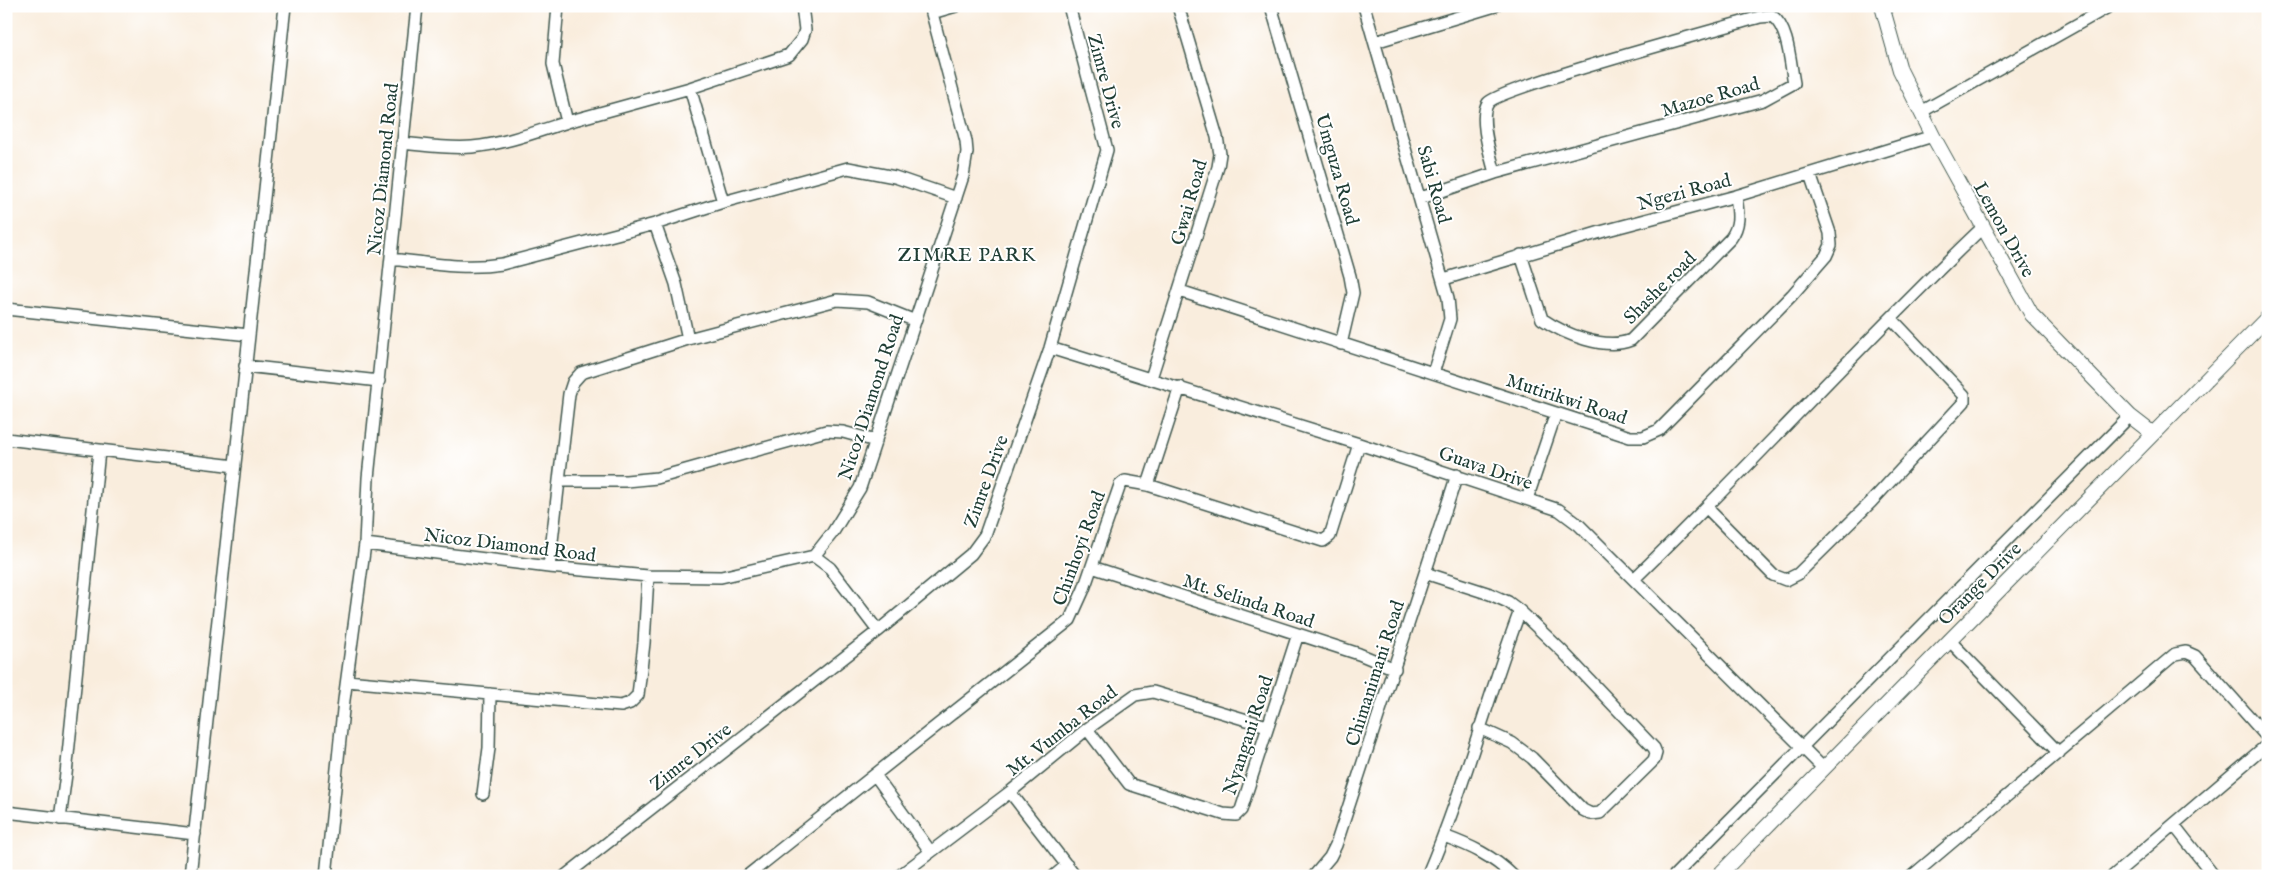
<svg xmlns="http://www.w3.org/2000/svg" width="2274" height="882" viewBox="0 0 2274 882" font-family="'IM FELL English',serif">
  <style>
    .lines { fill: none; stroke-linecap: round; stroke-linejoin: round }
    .minor-casing { stroke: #40574d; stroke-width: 14 }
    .tertiary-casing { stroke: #40574d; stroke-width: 16 }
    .minor { stroke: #fff; stroke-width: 11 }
    .tertiary { stroke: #fff; stroke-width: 14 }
    .labels { text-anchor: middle; stroke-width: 4; stroke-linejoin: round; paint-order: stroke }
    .street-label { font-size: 19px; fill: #1f3d34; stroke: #fff }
    .neighbourhood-label { font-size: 20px; letter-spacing: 1px; fill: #1f3d34; stroke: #fff }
  </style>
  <rect width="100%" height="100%" fill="#fff"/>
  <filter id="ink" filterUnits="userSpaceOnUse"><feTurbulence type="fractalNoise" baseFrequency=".02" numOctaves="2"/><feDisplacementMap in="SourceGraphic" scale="10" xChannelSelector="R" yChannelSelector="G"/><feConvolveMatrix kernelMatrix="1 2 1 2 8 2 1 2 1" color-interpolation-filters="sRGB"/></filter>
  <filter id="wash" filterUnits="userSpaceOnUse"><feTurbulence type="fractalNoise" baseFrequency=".0096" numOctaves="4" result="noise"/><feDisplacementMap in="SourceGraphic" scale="20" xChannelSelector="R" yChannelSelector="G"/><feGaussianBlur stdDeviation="1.12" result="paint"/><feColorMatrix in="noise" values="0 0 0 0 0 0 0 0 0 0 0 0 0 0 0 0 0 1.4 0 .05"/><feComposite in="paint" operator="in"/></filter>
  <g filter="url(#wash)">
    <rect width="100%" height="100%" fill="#f9eddd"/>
  </g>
  <g filter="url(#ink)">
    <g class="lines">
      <!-- minor casing -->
      <g class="minor-casing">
        <path id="minor" d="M 558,6 L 553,64 L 567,122 L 690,88 L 789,55 L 802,39 L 805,30 L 802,6
          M 1271,6 L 1350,276 L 1353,293 L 1341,344
          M 1364,6 L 1448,298 L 1450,319 L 1433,373
          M 932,13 L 956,6
          M 1375,42 L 1495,6
          M 690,88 L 723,202
          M 1921,112 L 2110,6
          M 402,143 C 425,145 449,149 472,147 C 504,144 536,132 567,122
          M 1421,198 L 1495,173 L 1763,100 L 1794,83 C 1790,63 1789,28 1772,16 L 1760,17 C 1726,27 1499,88 1488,103 C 1478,117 1491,157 1495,173
          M 655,224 L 676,284 L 688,339
          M 1521,255 L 1542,319 C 1564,334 1605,351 1631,340 L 1731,238 C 1741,224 1738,212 1736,196
          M 391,259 C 428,263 464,270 502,264 L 655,224 L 723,202 L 848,168 L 895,177 L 956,198
          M 1444,279 L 1604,231 L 1736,196 L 1933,136
          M 1180,291 L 1630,437 L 1643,437 L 1659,430 L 1792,295 L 1826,256 L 1831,245 L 1830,233 L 1810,174
          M 6,309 L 249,335
          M 1050,348 L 1359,444 L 1559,510 L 1579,525 L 1823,768
          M 245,366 L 379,381
          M 1151,378 L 1218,167 L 1220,154 L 1217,137 L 1178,6
          M 6,439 L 235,466
          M 560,481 L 626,481 L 657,478 L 826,431 L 843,432 L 876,441
          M 1148,485 L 1180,387
          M 1527,499 L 1556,413
          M 1707,508 L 1773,575 L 1786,580 L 1798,574 L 1871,502 L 1964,402 L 1964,395 L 1891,318
          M 365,544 L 549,567 L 648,576 L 721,577 L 814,556 L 833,532 L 860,488 L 963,176 L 967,152 L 966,141 L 930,6
          M 814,556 L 830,568 L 878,631
          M 549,567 L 569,394 L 573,382 L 581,373 L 688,339 L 837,300 L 868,302 L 913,320
          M 1092,567 L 1359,654 L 1395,669
          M 1425,573 L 1490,594 L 1508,602 L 1520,611 L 1562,651 L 1654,748 L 1656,753 L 1654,760 L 1600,813 L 1591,814 L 1583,810 L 1532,758 L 1512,743 L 1479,728
          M 1634,579 C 1753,464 1863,341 1982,228
          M 1949,640 L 2059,753
          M 347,681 L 576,702 L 621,706 L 630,703 L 638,695 L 644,643 L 648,576
          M 1087,729 L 1129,784 L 1223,814 L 1236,815 L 1241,810 L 1298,634
          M 875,775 L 930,851
          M 1010,792 L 1075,876
          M 483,794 L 489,748 L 490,694
          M 6,812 L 195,834
          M 60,819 L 66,774 L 99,451
          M 2174,825 L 2214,876
          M 1444,836 C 1471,846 1493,856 1513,876
          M 190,876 L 285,6
          M 326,876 L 344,700 L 365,544 L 368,478 L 417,6
          M 565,876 L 878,631 L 971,554 L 985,535 L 1050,348 L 1107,150 L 1069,6
          M 747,876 L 1070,620 L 1084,589 L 1120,485 L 1125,481 L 1148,485 L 1323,541 L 1330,536 L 1359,444
          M 899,876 L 1010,792 L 1087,729 L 1135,695 L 1153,692 L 1267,726
          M 1054,876 L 1067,865
          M 1314,876 L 1330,857 L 1336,845 L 1457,475
          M 1427,876 C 1464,790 1487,698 1520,611
          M 1674,876 L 2130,416
          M 1912,876 L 2175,654 L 2186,652 L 2195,656 L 2268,738
          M 2113,876 L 2268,744"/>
      </g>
      <!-- tertiary casing -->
      <g class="tertiary-casing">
        <path id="tertiary" d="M 1882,6 L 1900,70 L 1933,136 L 2032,315 L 2130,416 L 2152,433
          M 1718,876 L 2268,317"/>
      </g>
      <!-- minor -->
      <use href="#minor" class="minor"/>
      <!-- tertiary -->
      <use href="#tertiary" class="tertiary"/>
    </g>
  </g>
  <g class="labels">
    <!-- street labels -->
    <g class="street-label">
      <text transform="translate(1107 81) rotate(75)" y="7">Zimre Drive</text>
      <text transform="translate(1710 96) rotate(-16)" y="7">Mazoe Road</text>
      <text transform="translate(382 169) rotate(-84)" y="7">Nicoz Diamond Road</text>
      <text transform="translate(1338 169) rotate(74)" y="7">Umguza Road</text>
      <text transform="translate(1435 184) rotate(74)" y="7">Sabi Road</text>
      <text transform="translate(1684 191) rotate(-15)" y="7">Ngezi Road</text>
      <text transform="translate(1188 202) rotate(-74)" y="7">Gwai Road</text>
      <text transform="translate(2005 229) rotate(61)" y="7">Lemon Drive</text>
      <text transform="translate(1659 287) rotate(-45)" y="7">Shashe road</text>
      <text transform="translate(870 397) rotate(-72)" y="7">Nicoz Diamond Road</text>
      <text transform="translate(1567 398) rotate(18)" y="7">Mutirikwi Road</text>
      <text transform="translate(1486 467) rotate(19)" y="7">Guava Drive</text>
      <text transform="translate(985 481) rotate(-70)" y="7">Zimre Drive</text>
      <text transform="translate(510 544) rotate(7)" y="7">Nicoz Diamond Road</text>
      <text transform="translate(1078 548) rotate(-70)" y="7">Chinhoyi Road</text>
      <text transform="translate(1979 583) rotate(-45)" y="7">Orange Drive</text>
      <text transform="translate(1249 600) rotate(18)" y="7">Mt. Selinda Road</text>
      <text transform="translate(1374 673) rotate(-72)" y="7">Chimanimani Road</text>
      <text transform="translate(1061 730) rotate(-38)" y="7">Mt. Vumba Road</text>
      <text transform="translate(1247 735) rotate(-72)" y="7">Nyangani Road</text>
      <text transform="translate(690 756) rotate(-38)" y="7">Zimre Drive</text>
    </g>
    <!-- neighbourhood labels -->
    <g class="neighbourhood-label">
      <text x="967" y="261">ZIMRE PARK</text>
    </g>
  </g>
  <!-- margin -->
  <rect width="2274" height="882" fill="none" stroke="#fff" stroke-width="25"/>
</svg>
